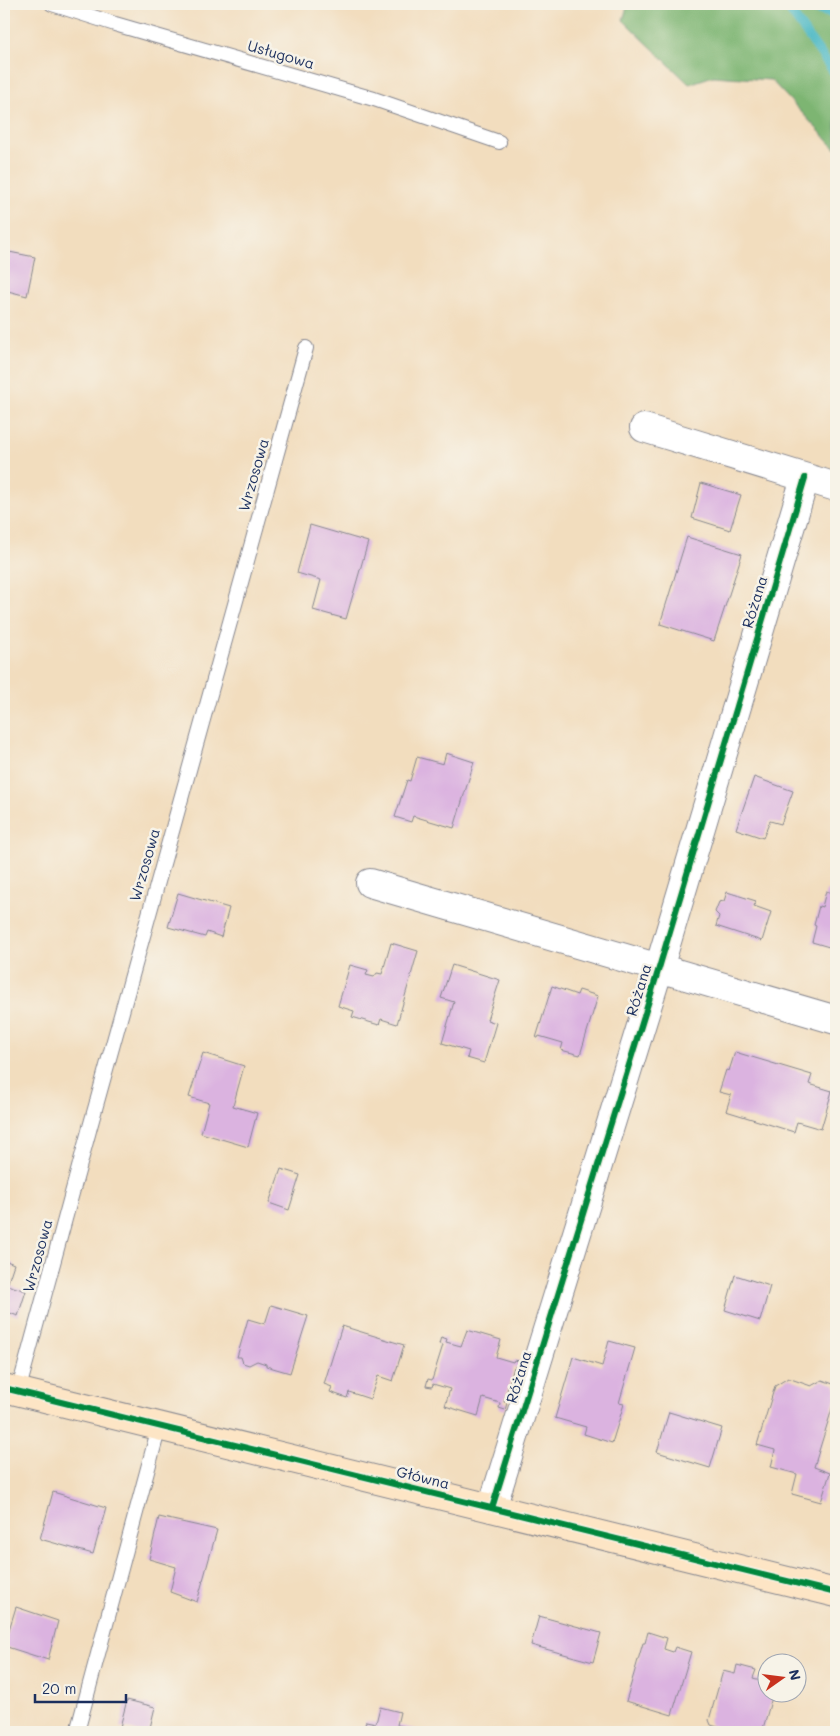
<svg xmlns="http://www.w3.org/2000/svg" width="840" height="1736" viewBox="0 0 840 1736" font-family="Mali,sans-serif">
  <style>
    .forest { fill: #7db572; stroke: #4c7268 }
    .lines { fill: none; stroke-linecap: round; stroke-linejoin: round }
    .stream { stroke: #4ab8c4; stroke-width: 9 }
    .building { fill: #dbb3e0 }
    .lane-casing { stroke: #86868e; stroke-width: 16 }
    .street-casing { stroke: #86868e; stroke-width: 30 }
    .secondary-casing { stroke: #86868e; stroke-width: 30 }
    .lane { stroke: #fff; stroke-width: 14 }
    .street { stroke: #fff; stroke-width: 28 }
    .secondary { stroke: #fde5c5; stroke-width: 28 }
    .cycleway-casing { stroke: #f7f3e8; stroke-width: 9 }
    .cycleway { stroke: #00873e; stroke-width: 6 }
    .labels { text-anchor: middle; stroke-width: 5; stroke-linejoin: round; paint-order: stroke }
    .street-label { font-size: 15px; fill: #1b2f5e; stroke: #f7f3e8 }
  </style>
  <rect width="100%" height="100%" fill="#f7f3e8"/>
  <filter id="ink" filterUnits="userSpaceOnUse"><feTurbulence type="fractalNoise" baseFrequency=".02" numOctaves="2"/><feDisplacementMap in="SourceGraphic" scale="10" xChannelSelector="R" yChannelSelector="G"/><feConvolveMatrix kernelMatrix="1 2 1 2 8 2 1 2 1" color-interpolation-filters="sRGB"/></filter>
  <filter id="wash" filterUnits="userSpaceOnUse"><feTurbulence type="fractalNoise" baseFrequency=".0096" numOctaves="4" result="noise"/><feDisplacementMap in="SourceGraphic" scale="20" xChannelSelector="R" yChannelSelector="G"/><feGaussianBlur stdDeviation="1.12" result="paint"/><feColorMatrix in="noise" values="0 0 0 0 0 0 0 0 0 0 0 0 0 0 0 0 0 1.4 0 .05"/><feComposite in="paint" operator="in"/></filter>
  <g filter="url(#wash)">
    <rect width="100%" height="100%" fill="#f2ddbe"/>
    <!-- forest -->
    <path class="forest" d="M 628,4 L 836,4 L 836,149 L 771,80 L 713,76 L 689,84 L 623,20 Z"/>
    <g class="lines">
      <!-- stream -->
      <path class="stream" d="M 785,4 L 836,75
        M 793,4 L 836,15"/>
    </g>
    <g id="blocks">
      <!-- building -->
      <path class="building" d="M 4,251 L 35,257 L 27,296 L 4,290 Z
        M 701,483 L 741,495 L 730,530 L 692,518 Z
        M 310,525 L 368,542 L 346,619 L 313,610 L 321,580 L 297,573 Z
        M 687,537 L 742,554 L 714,641 L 660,624 Z
        M 446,753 L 474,762 L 454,828 L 413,816 L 411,822 L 395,817 L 407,780 L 410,781 L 417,757 L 443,764 Z
        M 754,777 L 793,791 L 781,824 L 770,821 L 763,838 L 736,829 Z
        M 826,891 L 836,894 L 836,949 L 812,942 L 816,926 L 814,925 L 819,906 L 822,907 Z
        M 727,892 L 756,901 L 754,906 L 771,912 L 762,941 L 716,926 L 719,916 L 715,912 L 719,902 L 724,901 Z
        M 178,893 L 229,908 L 221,937 L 207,932 L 205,937 L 168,927 Z
        M 391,943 L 418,951 L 397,1024 L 381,1019 L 379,1025 L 352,1017 L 354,1011 L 338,1006 L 350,965 L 368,970 L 366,975 L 374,977 L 377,973 L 382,974 Z
        M 452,965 L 500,980 L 487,1020 L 496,1023 L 484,1063 L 467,1058 L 469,1051 L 442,1043 L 454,1002 L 441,998 Z
        M 552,986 L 577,995 L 579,990 L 598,996 L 580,1055 L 561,1050 L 563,1043 L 539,1036 L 538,1038 L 536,1038 Z
        M 735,1052 L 812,1075 L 809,1084 L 832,1091 L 821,1129 L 797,1122 L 794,1132 L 726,1111 L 731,1095 L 719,1092 L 726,1070 L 729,1071 Z
        M 203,1053 L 244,1066 L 233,1106 L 257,1113 L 248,1147 L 201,1133 L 209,1103 L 189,1097 Z
        M 281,1169 L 300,1175 L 289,1210 L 269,1203 Z
        M 4,1260 L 14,1264 L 7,1285 L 26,1291 L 18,1316 L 4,1311 Z
        M 735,1275 L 770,1286 L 760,1321 L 725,1310 Z
        M 271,1305 L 308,1316 L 290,1373 L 266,1366 L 266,1364 L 257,1361 L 249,1365 L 243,1363 L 241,1357 L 237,1357 L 248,1319 L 265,1324 Z
        M 342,1326 L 404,1345 L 393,1381 L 378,1376 L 370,1399 L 349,1392 L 347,1398 L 330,1392 L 332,1387 L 324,1384 Z
        M 467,1330 L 501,1340 L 496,1357 L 513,1362 L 514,1360 L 519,1361 L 518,1368 L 514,1367 L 504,1402 L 507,1403 L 505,1410 L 499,1408 L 500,1403 L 483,1398 L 478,1416 L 445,1406 L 450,1389 L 433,1384 L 432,1387 L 426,1386 L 428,1379 L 432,1380 L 443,1345 L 439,1344 L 441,1337 L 447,1339 L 446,1342 L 461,1346 Z
        M 609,1341 L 635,1348 L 619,1403 L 624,1404 L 612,1443 L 584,1434 L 586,1427 L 555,1418 L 573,1357 L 602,1366 Z
        M 788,1378 L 811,1386 L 822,1380 L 836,1385 L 836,1396 L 814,1467 L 830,1473 L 821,1502 L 792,1494 L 797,1474 L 771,1467 L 775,1450 L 757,1445 L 775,1386 Z
        M 669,1412 L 722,1428 L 710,1468 L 657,1452 Z
        M 53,1492 L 106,1508 L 93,1554 L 40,1539 Z
        M 159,1517 L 217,1530 L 197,1602 L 170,1592 L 176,1567 L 149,1559 Z
        M 16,1607 L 58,1621 L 48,1660 L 4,1646 Z
        M 539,1616 L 601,1633 L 593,1662 L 531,1645 Z
        M 648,1632 L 667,1638 L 664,1649 L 673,1652 L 675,1647 L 691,1652 L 672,1715 L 626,1701 L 643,1643 L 645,1643 Z
        M 737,1665 L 756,1670 L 753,1678 L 768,1682 L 768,1694 L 773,1694 L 762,1732 L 734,1732 L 711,1725 L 709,1720 L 723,1671 L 735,1674 Z
        M 127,1700 L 155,1707 L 149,1732 L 141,1732 L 120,1727 Z
        M 380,1707 L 400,1712 L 397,1725 L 419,1730 L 419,1732 L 363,1732 L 366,1721 L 376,1723 Z"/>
    </g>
  </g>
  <g filter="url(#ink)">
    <use href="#blocks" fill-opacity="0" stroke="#86868e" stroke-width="1"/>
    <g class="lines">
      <!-- lane casing -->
      <g class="lane-casing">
        <path id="lane" d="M 52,4 L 115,24 L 374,99 L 499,142
          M 18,1392 L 90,1127 L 306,348
          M 77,1732 L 159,1427"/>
      </g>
      <!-- street casing -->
      <g class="street-casing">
        <path id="street" d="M 644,428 L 836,487
          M 370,883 L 836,1020
          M 492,1508 L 659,968 L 805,478"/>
      </g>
      <!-- secondary casing -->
      <g class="secondary-casing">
        <path id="secondary" d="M 4,1388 L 836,1593"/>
      </g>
      <!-- lane -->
      <use href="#lane" class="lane"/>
      <!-- street -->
      <use href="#street" class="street"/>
      <!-- secondary -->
      <use href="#secondary" class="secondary"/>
      <!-- cycleway casing -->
      <g class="cycleway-casing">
        <path id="cycleway" d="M 4,1388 L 836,1593
          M 492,1508 L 659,968 L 805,478"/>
      </g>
      <!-- cycleway -->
      <use href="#cycleway" class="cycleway"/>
    </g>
  </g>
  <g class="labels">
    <!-- street labels -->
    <g class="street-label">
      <text transform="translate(281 55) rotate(16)" y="5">Usługowa</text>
      <text transform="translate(254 475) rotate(-74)" y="5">Wrzosowa</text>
      <text transform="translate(755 602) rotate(-73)" y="5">Różana</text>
      <text transform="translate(145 865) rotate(-74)" y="5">Wrzosowa</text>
      <text transform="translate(639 990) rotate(-73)" y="5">Różana</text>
      <text transform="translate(38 1256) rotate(-75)" y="5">Wrzosowa</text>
      <text transform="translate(519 1377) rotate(-73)" y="5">Różana</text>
      <text transform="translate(423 1478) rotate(14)" y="5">Główna</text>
    </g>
  </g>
  <!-- margin -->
  <rect width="840" height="1736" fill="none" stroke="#f7f3e8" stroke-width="20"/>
  <!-- north arrow -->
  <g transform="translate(782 1678) rotate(76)"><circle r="24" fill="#f7f3e8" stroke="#9fa5b1"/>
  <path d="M0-4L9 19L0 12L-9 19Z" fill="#c8321e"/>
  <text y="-8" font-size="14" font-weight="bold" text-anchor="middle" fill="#1b2f5e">N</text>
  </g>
  <!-- scale -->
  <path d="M35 1694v8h91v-8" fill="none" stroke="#1b2f5e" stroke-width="2.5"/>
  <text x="42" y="1694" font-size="15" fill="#1b2f5e" stroke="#f7f3e8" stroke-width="4" paint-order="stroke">20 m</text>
</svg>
